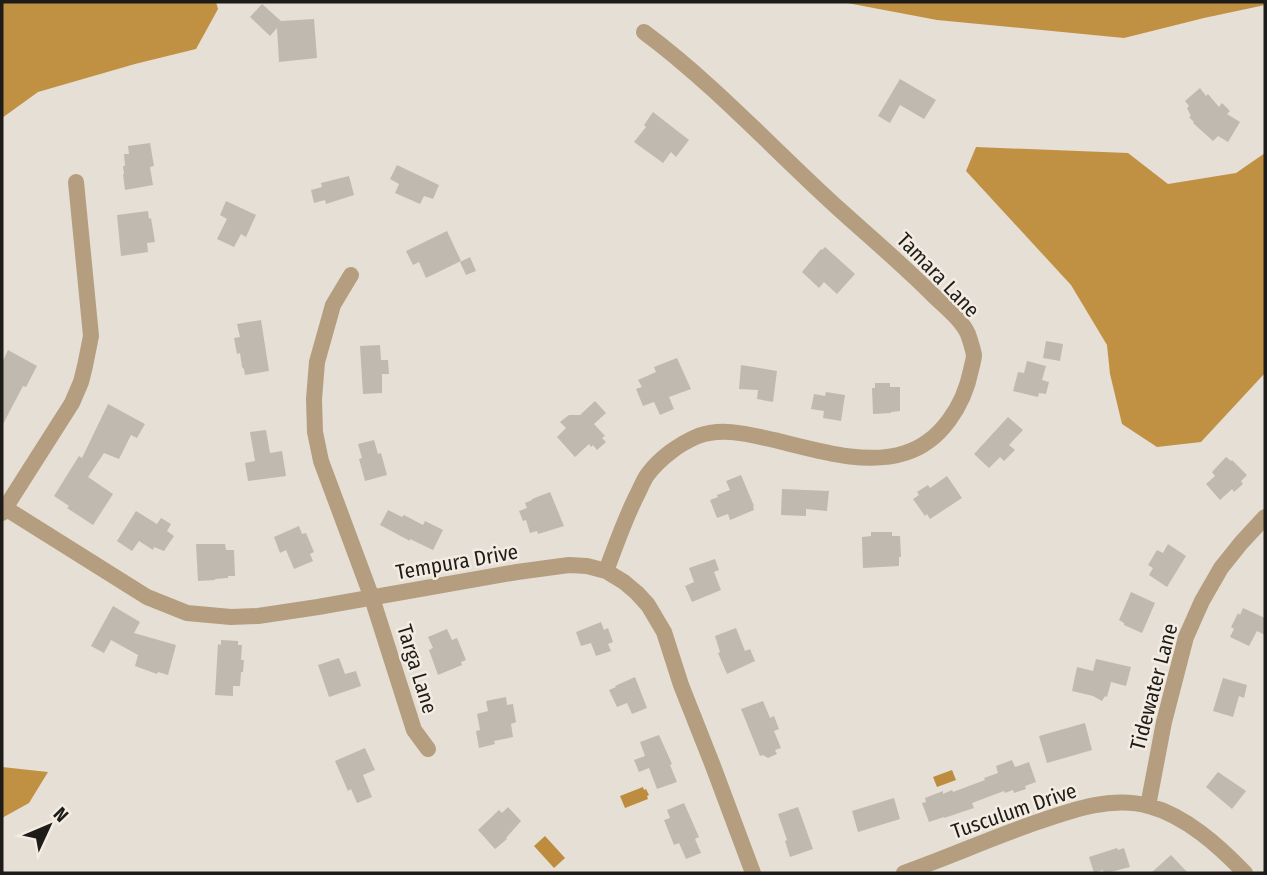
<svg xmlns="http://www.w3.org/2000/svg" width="1267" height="875" viewBox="0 0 1267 875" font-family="'Fira Sans Condensed',sans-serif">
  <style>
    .forest { fill: #c19143 }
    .water { fill: #bd8c3e }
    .building { fill: #bfb9af }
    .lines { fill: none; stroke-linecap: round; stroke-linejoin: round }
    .minor { stroke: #b49e7f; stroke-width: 16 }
    .labels { text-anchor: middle; stroke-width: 5; stroke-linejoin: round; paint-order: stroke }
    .street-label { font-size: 21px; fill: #1e1c18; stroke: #f3ece2 }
  </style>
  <rect width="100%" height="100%" fill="#e6dfd5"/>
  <!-- forest -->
  <path class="forest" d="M 2,2 L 216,2 L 218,9 L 196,49 L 135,64 L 38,92 L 2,118 Z
    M 842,2 L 1265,2 L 1265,5 L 1204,18 L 1124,38 L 937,20 Z
    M 976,147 L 1128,153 L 1168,184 L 1236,173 L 1265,153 L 1265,373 L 1201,442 L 1157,447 L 1122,424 L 1110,374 L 1107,345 L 1071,285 L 966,171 Z
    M 2,767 L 48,772 L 29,803 L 2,818 Z"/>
  <!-- water -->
  <path class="water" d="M 952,770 L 956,780 L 937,787 L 933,777 Z
    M 643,787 L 644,790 L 646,789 L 649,795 L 647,796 L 648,799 L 625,808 L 620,796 Z
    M 545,836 L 565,858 L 554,868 L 534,846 Z"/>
  <!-- building -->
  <path class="building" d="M 262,4 L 281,21 L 314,19 L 317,58 L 279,62 L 277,28 L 270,36 L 250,17 Z
    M 900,79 L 936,100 L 924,119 L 900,105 L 890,123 L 878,116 Z
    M 1200,88 L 1206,96 L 1208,94 L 1219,107 L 1222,103 L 1230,111 L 1227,114 L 1240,122 L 1228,142 L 1218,136 L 1213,141 L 1193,123 L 1194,122 L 1189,117 L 1191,116 L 1187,108 L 1189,106 L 1185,101 Z
    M 653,112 L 689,140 L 676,157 L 671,152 L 663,163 L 634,142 L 646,127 L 644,125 Z
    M 150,143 L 154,166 L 150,167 L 153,185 L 125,190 L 123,174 L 124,174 L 123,166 L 125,166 L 124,154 L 129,154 L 128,146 Z
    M 397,165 L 439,185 L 433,199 L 424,196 L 420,204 L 395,193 L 399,184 L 390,179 Z
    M 349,176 L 354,195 L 326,204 L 325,200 L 314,203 L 311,190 L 322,187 L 321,183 Z
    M 226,201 L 256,215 L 246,237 L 241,234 L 234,247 L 217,239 L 227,219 L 220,215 Z
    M 148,211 L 149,219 L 151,218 L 155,242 L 147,243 L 148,252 L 121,256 L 117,215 Z
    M 447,231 L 461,261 L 426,278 L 419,262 L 413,265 L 406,251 Z
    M 825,247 L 855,274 L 837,294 L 824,282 L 819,288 L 802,272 L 821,249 L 822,250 Z
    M 470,257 L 476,271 L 466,275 L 460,262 Z
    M 261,320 L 269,371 L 245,375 L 244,369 L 242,367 L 240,353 L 237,354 L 234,338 L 240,337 L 237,324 Z
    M 1046,341 L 1063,344 L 1060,361 L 1043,358 Z
    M 380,345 L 381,360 L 388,360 L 389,374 L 382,374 L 382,393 L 363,394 L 360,346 Z
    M 8,350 L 37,366 L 26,387 L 23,386 L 2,426 L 2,363 Z
    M 677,358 L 691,389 L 669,397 L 674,409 L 660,415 L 654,402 L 643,406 L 636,389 L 642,387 L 638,380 L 656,372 L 654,367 Z
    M 1027,361 L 1046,366 L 1042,380 L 1049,382 L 1046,394 L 1039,393 L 1038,397 L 1013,391 L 1018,372 L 1024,373 Z
    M 741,365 L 777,371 L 773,402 L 757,399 L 758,390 L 739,389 Z
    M 875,383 L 890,383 L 890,387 L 900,387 L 900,411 L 891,412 L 891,413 L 873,414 L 872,388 L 875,388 Z
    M 826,392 L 845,395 L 841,421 L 823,418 L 824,411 L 811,409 L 814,394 L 825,396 Z
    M 595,401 L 606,413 L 594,424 L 605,436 L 602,438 L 606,442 L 597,450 L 593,445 L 591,447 L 589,444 L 575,457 L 557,437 L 566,428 L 560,422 L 569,415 L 580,415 Z
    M 108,404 L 145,424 L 137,438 L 131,435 L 119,459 L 104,453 L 88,477 L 113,494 L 93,525 L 67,508 L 69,506 L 54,496 L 79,456 L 82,458 Z
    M 1008,417 L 1023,430 L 1009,445 L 1015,450 L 1004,461 L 1000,457 L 989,468 L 974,454 Z
    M 266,430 L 270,453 L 282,451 L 286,476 L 248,481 L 245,463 L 255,461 L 250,432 Z
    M 374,440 L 378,454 L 381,453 L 387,475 L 365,481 L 359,459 L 362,458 L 358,444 Z
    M 1226,457 L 1231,461 L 1232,460 L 1247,475 L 1241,481 L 1243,484 L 1234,492 L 1232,489 L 1220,500 L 1206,484 L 1215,476 L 1212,472 Z
    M 741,475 L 754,506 L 753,507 L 754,510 L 730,520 L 728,514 L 717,518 L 710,500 L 718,497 L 717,495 L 730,490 L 726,481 Z
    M 947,476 L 962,498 L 930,519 L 927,514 L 925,516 L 913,499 L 919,495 L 917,492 L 928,485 L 930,488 Z
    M 782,489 L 829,491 L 827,511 L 806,509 L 806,516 L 781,515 Z
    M 550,492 L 564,526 L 538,534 L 537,531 L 530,533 L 526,520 L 523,521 L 519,511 L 527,508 L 525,503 L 532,500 L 532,499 Z
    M 388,510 L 402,517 L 404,515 L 423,525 L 425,521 L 443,530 L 433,550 L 410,539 L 410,541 L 380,525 Z
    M 136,511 L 157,524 L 161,518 L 171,524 L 167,531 L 174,536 L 164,551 L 154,547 L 153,550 L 139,541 L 132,551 L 117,541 Z
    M 299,526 L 302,534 L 306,533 L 314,552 L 310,554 L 313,561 L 294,569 L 286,550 L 280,553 L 274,537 Z
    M 871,532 L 892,532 L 892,536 L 900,536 L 901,557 L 899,557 L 899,566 L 863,568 L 862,537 L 871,536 Z
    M 196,544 L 225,544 L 226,550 L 234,550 L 235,576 L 228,576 L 228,578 L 215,579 L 215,580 L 198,581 Z
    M 1168,544 L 1186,556 L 1167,587 L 1149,575 L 1153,568 L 1148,565 L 1157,550 L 1163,553 Z
    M 715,559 L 719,570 L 714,572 L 721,590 L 692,602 L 685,586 L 694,582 L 689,568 Z
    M 1131,592 L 1155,603 L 1142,633 L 1124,625 L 1124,623 L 1119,620 Z
    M 113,606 L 140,622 L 134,633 L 176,645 L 168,675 L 158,672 L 157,674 L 135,666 L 138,655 L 111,640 L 104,653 L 91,646 Z
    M 1243,608 L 1265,618 L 1265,635 L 1257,631 L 1249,646 L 1230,637 L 1234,629 L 1231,627 L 1238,613 L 1240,615 Z
    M 601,622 L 604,630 L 608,628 L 613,642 L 608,644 L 611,651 L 596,656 L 591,643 L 581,646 L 576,632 Z
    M 736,628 L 745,651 L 750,649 L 755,661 L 727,674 L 718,653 L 720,652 L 715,636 Z
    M 447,629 L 452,640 L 457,638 L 466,660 L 461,662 L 462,665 L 438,675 L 429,650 L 433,648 L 428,637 Z
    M 221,640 L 238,641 L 238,645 L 242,645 L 241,660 L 244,660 L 243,672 L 241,672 L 240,686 L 233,686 L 233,696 L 215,695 L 218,644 L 221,645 Z
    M 339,658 L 345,674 L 356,671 L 361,686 L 329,697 L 318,665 Z
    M 1096,659 L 1131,667 L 1126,686 L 1111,682 L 1107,697 L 1105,696 L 1102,701 L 1093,696 L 1072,691 L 1077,667 L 1093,671 Z
    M 635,677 L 647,708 L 632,714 L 627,703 L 617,707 L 609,690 L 616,687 L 615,686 Z
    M 1223,678 L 1247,685 L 1244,698 L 1239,696 L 1233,717 L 1213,711 Z
    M 506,697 L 507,705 L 513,704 L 516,722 L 511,724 L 513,737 L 494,741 L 495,744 L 479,748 L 476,731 L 480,730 L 477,714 L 488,711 L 486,701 Z
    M 763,701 L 770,718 L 774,716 L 779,729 L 774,731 L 781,748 L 775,750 L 777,754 L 768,758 L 763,755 L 760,756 L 741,709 Z
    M 1085,723 L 1092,750 L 1047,763 L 1039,736 Z
    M 659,735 L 672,764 L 670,765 L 677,782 L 657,789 L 649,768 L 639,772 L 634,760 L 645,756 L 640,742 Z
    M 365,748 L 375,770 L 363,775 L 372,797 L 357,803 L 351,789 L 348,791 L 335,761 Z
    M 1012,760 L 1015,767 L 1029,762 L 1036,782 L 1025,786 L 1026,789 L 1014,793 L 1013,790 L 1005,793 L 1004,791 L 972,803 L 974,808 L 944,818 L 944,817 L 929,822 L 922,803 L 926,802 L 925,798 L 943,791 L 943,794 L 952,790 L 953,792 L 985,780 L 984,778 L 998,773 L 996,766 Z
    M 1218,772 L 1246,791 L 1232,809 L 1206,787 Z
    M 894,798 L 900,819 L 858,832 L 852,811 Z
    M 684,803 L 699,837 L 695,839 L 701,853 L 686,859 L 679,843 L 674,845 L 664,820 L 670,818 L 667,810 Z
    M 508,807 L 521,821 L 506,838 L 507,839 L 495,849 L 478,830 L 499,810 L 502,813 Z
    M 798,807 L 813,849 L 790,857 L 785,841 L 787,840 L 778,814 Z
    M 1117,848 L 1118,850 L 1124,848 L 1130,867 L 1107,873 L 1104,873 L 1103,870 L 1094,873 L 1089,857 Z
    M 1171,855 L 1188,873 L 1151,873 Z"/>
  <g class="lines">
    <!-- minor -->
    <path class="minor" d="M 351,275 L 333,305 L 317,362 L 314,399 L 315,432 L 321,461 L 372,598 L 414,730 L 428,749
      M 2,506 L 147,597 L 187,613 L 231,617 L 258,616 L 318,607 L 517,572 L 569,565 L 587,566 L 606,571 L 624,582 L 637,593 L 648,605 L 664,632 L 681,685 L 713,766 L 753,873
      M 2,513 L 72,403 L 81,382 L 85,366 L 91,336 L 76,182
      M 606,571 C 616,545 625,518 638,493 C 641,487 644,479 648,474 C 660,458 679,444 698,436 C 720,428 743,433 765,438 C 808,447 862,467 905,453 C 941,442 964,405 971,370 C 972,365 974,359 974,355 C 973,349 970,340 968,334 C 961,319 945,307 933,295 C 903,265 871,238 839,209 C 774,150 715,85 644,32
      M 1148,806 L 1164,722 L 1186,637 L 1202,601 L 1221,568 L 1241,543 L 1265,517
      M 904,873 C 946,858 987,840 1029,825 C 1067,812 1109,795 1149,806 C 1186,816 1219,846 1245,873"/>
  </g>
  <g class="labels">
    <!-- street labels -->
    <g class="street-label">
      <text transform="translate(938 275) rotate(46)" y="7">Tamara Lane</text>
      <text transform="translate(457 562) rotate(-10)" y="7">Tempura Drive</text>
      <text transform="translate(417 669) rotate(73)" y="7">Targa Lane</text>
      <text transform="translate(1154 687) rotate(-75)" y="7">Tidewater Lane</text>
      <text transform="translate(1014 811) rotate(-19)" y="7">Tusculum Drive</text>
    </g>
  </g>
  <!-- border -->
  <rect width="1267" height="875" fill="none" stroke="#1e1c18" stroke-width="7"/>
  <!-- north arrow -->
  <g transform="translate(49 826) rotate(46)" stroke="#f3ece2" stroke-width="5" paint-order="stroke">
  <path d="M0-5L12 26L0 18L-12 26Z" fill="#1e1c18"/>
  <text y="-10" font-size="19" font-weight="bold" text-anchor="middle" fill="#1e1c18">N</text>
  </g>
</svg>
